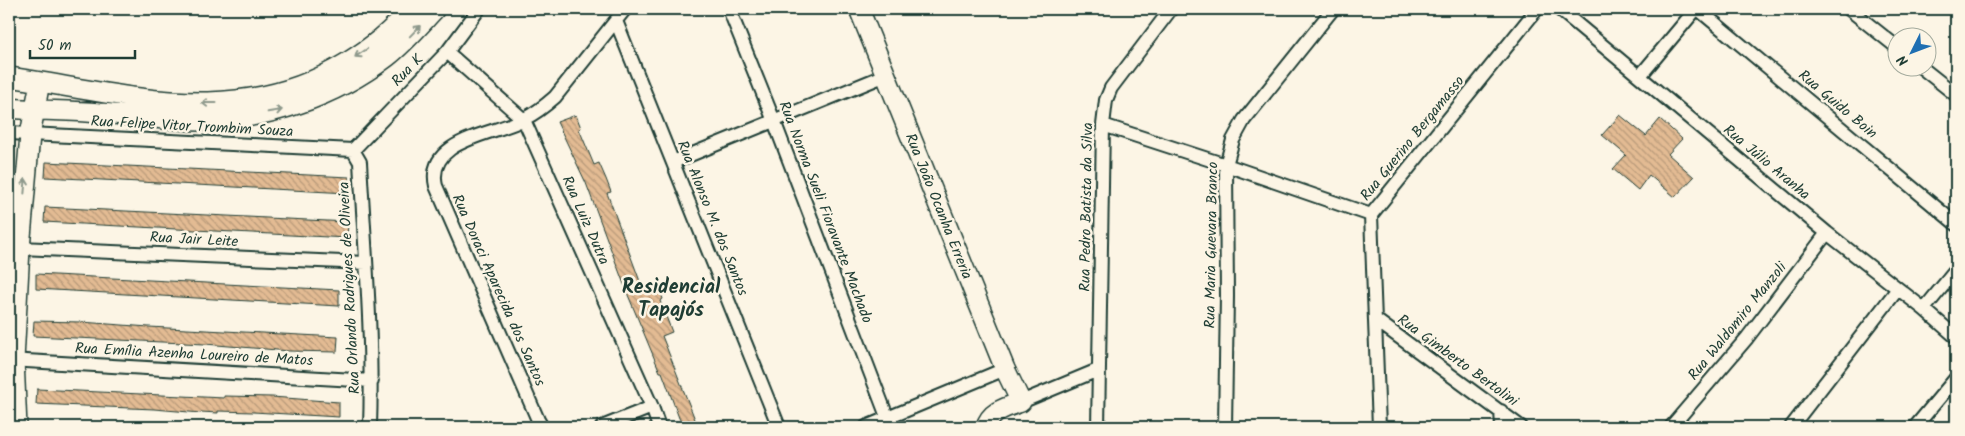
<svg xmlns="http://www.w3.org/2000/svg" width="1965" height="436" viewBox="0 0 1965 436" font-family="Kalam,sans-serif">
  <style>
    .building { fill: url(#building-back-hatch); stroke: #1f3d34 }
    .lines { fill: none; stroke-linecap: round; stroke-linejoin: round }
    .street-casing { stroke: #1f3d34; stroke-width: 16 }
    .secondary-casing { stroke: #1f3d34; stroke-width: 22 }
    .street { stroke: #fcf5e5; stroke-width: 12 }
    .secondary { stroke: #fcf5e5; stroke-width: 19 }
    .oneway { stroke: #8e998c }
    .labels { text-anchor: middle; stroke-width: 5; stroke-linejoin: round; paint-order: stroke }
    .street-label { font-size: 15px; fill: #1f3d34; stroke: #fcf5e5 }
    .district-label { font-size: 20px; font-weight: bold; fill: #1f3d34; stroke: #fcf5e5 }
  </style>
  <defs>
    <pattern id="building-back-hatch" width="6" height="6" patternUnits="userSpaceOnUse" patternTransform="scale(1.25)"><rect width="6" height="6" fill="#e3bb93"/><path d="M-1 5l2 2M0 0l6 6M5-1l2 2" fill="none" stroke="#b79979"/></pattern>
  </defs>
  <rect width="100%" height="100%" fill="#fcf5e5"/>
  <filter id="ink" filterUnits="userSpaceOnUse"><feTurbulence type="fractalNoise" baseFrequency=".02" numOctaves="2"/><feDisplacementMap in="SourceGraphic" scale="10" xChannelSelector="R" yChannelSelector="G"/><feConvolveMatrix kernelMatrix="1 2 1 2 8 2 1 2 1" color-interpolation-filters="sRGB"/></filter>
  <g filter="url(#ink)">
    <!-- building -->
    <path class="building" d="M 576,115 L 581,128 L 579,129 L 594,165 L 599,163 L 606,179 L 611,192 L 607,193 L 644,292 L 658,286 L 663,299 L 660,301 L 672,332 L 662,336 L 698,427 L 684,427 L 679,418 L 662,372 L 660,372 L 628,295 L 586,183 L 557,122 Z
      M 1620,115 L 1646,136 L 1660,119 L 1682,139 L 1668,154 L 1694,177 L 1675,197 L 1649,175 L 1638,190 L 1613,169 L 1626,155 L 1602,135 Z
      M 46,162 L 349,177 L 348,193 L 45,177 Z
      M 45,207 L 348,222 L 347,238 L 44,222 Z
      M 36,274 L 339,290 L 339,306 L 36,289 Z
      M 34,321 L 81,322 L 149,327 L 338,337 L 337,352 L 289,351 L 205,344 L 33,336 Z
      M 37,389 L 224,398 L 224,396 L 272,397 L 339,402 L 339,417 L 253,412 L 218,411 L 218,413 L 201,412 L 201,413 L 154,409 L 36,404 Z"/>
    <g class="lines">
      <!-- street casing -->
      <g class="street-casing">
        <path id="street" d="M 729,9 L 774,121 L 891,427
          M 1559,9 L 1827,233 L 1924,309 L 1956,337
          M 1698,9 L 1956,224
          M 1849,9 L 1898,48
          M 616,21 L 779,427
          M 447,52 L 524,120 L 652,407 L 659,427
          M 1922,68 L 1956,95
          M 1640,76 L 1696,9
          M 1103,125 L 1226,165 L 1371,215
          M 9,133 L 353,150
          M 353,150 L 360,162 C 365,250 373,339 370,427
          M 353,150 L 447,52 L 479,9
          M 673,162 L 886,75
          M 20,248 L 366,263
          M 1924,309 L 1956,270
          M 1376,320 L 1521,427
          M 9,360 L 372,381
          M 1021,402 L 1098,370
          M 1501,411 L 1502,427
          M 542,427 L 538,420 L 436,186 C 425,139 494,135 524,119 C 536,113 546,105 555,97 L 625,9
          M 602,427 L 652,407
          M 866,427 L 1005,369
          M 1098,427 L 1103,125 L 1106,100 L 1111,88 L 1171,9
          M 1225,427 L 1227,296 L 1226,165 L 1233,140 L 1244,120 L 1333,9
          M 1379,427 L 1371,215 L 1537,9
          M 1671,427 L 1747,338 L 1827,233
          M 1791,427 L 1897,290
          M 1915,427 L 1956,378"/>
      </g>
      <!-- secondary casing -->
      <g class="secondary-casing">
        <path id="secondary" d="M 859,9 L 1005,369 L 1021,402 C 1007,407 990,411 986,427
          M 9,77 C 126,94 237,130 346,63 C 371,48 392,31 410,9
          M 9,108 C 39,111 69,110 99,113 C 132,115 169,121 201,121 C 267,120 335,97 387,57 C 405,43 420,25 435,9
          M 17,427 L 14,360 L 20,248 L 30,135 L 40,82"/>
      </g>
      <!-- street -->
      <use href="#street" class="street"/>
      <!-- secondary -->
      <use href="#secondary" class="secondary"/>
    </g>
    <!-- one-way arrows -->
    <defs><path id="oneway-shaft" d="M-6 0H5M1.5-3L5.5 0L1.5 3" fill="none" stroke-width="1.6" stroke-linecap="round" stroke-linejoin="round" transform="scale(1.25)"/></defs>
    <g class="oneway">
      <use href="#oneway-shaft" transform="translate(415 31) rotate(-46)"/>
      <use href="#oneway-shaft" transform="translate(361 53) rotate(146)"/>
      <use href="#oneway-shaft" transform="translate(209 103) rotate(180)"/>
      <use href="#oneway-shaft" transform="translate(275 111) rotate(-10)"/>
      <use href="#oneway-shaft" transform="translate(25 186) rotate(-85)"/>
    </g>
  </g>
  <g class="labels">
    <!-- street labels -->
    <g class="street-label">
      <text transform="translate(407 70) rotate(-46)" y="5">Rua K</text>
      <text transform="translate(1838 104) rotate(40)" y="5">Rua Guido Boin</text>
      <text transform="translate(192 126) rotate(3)" y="5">Rua Felipe Vitor Trombim Souza</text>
      <text transform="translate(1412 138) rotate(-51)" y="5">Rua Guerino Bergamasso</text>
      <text transform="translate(1767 162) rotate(40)" y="5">Rua Júlio Aranha</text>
      <text transform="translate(939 206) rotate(68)" y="5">Rua João Ocanha Erreria</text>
      <text transform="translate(1086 207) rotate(-89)" y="5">Rua Pedro Batista da Silva</text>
      <text transform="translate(826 212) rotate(69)" y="5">Rua Norma Sueli Fioravante Machado</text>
      <text transform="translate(713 218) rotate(68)" y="5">Rua Alonso M. dos Santos</text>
      <text transform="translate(586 220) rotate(66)" y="5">Rua Luiz Dutra</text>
      <text transform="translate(194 239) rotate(3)" y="5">Rua Jair Leite</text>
      <text transform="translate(1211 245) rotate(-89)" y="5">Rua Maria Guevara Branco</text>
      <text transform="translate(349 288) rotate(-93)" y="5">Rua Orlando Rodrigues de Oliveira</text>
      <text transform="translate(499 290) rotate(66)" y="5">Rua Doraci Aparecida dos Santos</text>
      <text transform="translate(1737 321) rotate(-51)" y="5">Rua Waldomiro Manzoli</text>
      <text transform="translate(194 354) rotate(3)" y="5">Rua Emília Azenha Loureiro de Matos</text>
      <text transform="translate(1458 360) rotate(36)" y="5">Rua Gimberto Bertolini</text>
    </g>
    <!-- district labels -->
    <g class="district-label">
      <text x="671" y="293">Residencial<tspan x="671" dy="23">Tapajós</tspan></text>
    </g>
  </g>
  <!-- margin -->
  <rect width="1965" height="436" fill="none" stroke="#fcf5e5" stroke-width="30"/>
  <rect x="15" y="15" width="1935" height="406" fill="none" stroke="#1f3d34" stroke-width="2" filter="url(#ink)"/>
  <!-- north arrow -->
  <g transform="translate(1912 52) rotate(228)"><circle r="24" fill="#fcf5e5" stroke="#a4ab9e"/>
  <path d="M0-4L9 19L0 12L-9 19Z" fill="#1f6fb2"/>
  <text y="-8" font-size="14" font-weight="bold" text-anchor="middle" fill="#1f3d34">N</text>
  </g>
  <!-- scale -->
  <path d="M30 50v8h105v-8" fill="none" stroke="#1f3d34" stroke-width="2.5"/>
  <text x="38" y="50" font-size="15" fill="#1f3d34" stroke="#fcf5e5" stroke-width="4" paint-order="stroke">50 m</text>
</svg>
